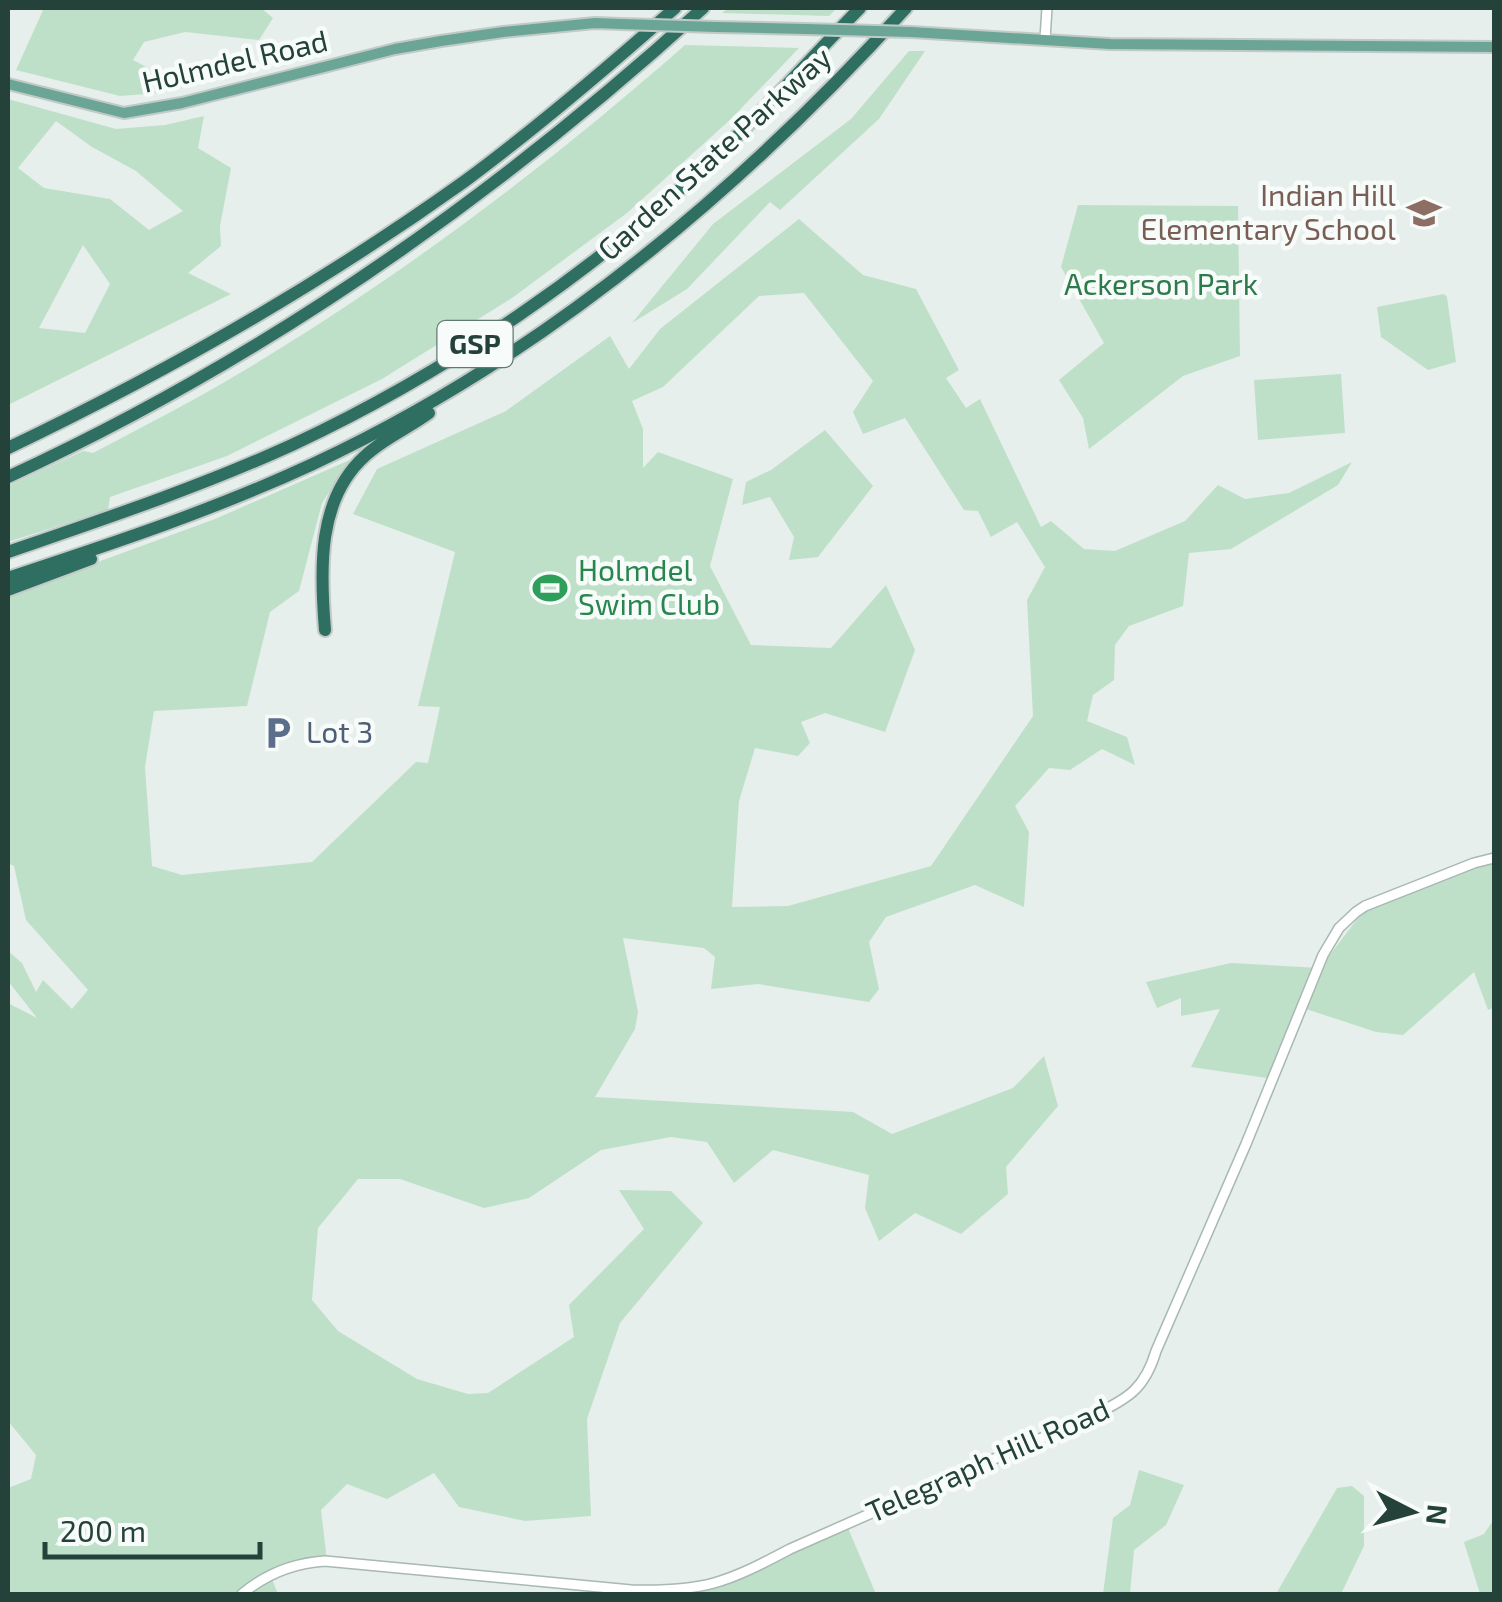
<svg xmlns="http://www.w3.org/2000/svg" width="1502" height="1602" viewBox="0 0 1502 1602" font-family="'Exo 2',sans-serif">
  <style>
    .green { fill: #bfe0c8; fill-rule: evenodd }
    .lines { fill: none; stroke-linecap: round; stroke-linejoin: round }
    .minor-casing { stroke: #a8b8b2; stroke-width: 12 }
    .major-casing { stroke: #c2cac8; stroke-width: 14 }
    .highway-casing { stroke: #c2cac8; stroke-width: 16 }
    .minor { stroke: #fff; stroke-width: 9 }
    .major { stroke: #6aa596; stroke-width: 10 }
    .highway { stroke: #2f6f62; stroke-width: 12 }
    .major-bridge-casing { stroke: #c2cac8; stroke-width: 14; stroke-linecap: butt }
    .major-bridge { stroke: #6aa596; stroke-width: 10 }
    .labels { text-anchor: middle; stroke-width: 9; stroke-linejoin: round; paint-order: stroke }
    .shield { fill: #f7fbf9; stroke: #637a73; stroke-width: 2.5 }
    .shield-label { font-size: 28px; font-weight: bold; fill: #24423a }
    .street-label { font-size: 30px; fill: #24423a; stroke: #f7fbf9 }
    .education-label { font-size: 30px; fill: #785e54; stroke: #f7fbf9; text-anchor: end }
    .park-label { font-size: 30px; fill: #2d7a4b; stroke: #f7fbf9 }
    .leisure-label { font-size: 30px; fill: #27864d; stroke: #f7fbf9; text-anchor: start }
    .service-label { font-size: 30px; fill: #4e5e75; stroke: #f7fbf9; text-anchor: start }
  </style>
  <rect width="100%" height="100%" fill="#e6efeb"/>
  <!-- green -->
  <path class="green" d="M 44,8 L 261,8 L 273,18 L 259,40 L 185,32 L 144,42 L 133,60 L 185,87 L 159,93 L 120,96 L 16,70 Z
    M 728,8 L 835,8 L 835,10 L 829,16 L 722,13 Z
    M 685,45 L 799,48 L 731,119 L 627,213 L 512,298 L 382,379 L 227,456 L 110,497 L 108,510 L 8,542 L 8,486 L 83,451 L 93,453 C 140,428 188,404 233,377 C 395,281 544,169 685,45 Z
    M 909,51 L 925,51 L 879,119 L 780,210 L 770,202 L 687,289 L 632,323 L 713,224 L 851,119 Z
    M 8,99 L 116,129 L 165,125 L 204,116 L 198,148 L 231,168 L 220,226 L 221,246 L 188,273 L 231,294 L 8,405 ZM 56,121 L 92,147 L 136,171 L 183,211 L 149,230 L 110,199 L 44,188 L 18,168 ZM 83,245 L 110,284 L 85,333 L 39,328 Z
    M 1078,205 L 1238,206 L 1240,356 L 1183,376 L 1089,449 L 1083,418 L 1059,380 L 1104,343 L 1061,267 Z
    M 799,219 L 863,275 L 916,289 L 959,370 L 946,378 L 966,408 L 980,399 L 1041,527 L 1051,521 L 1084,549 L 1115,551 L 1185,521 L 1218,485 L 1245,499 L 1289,493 L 1352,462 L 1338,485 L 1231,549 L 1189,553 L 1183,606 L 1129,626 L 1115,645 L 1114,680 L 1093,695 L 1087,721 L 1127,737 L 1135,765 L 1102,749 L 1070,770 L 1049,768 L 1015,806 L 1029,832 L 1024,907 L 975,885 L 886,917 L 869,942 L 879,989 L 869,1002 L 758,984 L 711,989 L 715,957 L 704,948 L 623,938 L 638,1012 L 635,1029 L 595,1097 L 853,1112 L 892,1134 L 1013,1088 L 1044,1056 L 1058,1106 L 1006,1167 L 1008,1194 L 961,1234 L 915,1213 L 879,1241 L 865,1208 L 869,1175 L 773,1150 L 734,1183 L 707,1142 L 671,1137 L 601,1150 L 529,1198 L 484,1208 L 400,1179 L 358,1179 L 318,1228 L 312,1300 L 338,1331 L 417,1379 L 468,1394 L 488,1393 L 574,1337 L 569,1305 L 644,1229 L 619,1190 L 671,1191 L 703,1223 L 620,1323 L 587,1419 L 591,1516 L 525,1521 L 459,1507 L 434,1473 L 387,1499 L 347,1484 L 321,1510 L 327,1561 L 271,1577 L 278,1594 L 8,1594 L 8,1488 L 31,1479 L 36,1455 L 8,1421 L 8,1003 L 37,1018 L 8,981 L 8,951 L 22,963 L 36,992 L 43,980 L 72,1009 L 88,990 L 26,920 L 14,866 L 8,863 L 8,595 L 215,519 L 352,459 L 322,503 L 299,591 L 270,612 L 247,706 L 154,711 L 145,767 L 152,866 L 182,875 L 312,862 L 416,762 L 428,763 L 440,707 L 418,706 L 455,552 L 353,514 L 377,469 L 506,411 L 610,336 L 629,369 L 660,329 ZM 804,293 L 873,381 L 853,412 L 863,434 L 905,418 L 964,510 L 978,511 L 991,537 L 1017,522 L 1045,567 L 1027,600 L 1033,716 L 931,866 L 788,906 L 732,907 L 739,801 L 755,748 L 798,756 L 810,743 L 801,722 L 825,713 L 885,732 L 915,650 L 886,585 L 831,648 L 751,645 L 710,566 L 733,479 L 658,452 L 643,468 L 643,429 L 632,401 L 663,387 L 759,296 Z
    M 1444,294 L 1447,297 L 1456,362 L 1428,370 L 1381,337 L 1377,307 Z
    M 1341,374 L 1345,433 L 1258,440 L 1254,380 Z
    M 825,430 L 873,486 L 818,557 L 789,560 L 794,537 L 770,497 L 742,505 L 746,482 L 771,470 Z
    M 1494,859 L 1494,1008 L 1488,1010 L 1474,972 L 1403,1035 L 1376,1032 L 1303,1008 L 1274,1079 L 1191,1067 L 1220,1009 L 1181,1016 L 1181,998 L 1157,1008 L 1146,982 L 1231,963 L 1320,968 L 1370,902 Z
    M 1139,1470 L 1184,1485 L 1166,1525 L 1134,1550 L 1130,1594 L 1103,1594 L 1113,1518 L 1130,1505 Z
    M 1352,1486 L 1364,1496 L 1364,1546 L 1341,1594 L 1276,1594 L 1337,1488 Z
    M 1494,1519 L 1494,1594 L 1480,1594 L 1464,1542 L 1484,1534 Z
    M 845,1521 L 876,1594 L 701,1594 L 700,1590 Z"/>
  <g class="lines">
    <!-- minor casing -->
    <g class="minor-casing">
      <path id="minor" d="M 1045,39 L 1047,8
        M 242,1594 C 266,1574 294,1563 325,1561 L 631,1590 C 704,1592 726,1583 790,1549 L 1096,1414 C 1129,1398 1145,1388 1156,1351 L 1246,1144 L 1323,955 L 1339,928 L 1356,912 L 1365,906 L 1474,863 L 1494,858"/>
    </g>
    <!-- major casing -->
    <g class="major-casing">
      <path id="major" d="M 717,27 L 806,29
        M 911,32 L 1110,44 L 1494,47
        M 8,84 L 124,113 L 182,103 L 395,49 L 441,41 L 503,32 L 595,23 L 621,24"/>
    </g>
    <!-- highway casing -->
    <g class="highway-casing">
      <path id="highway" d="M 8,448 C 167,372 321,284 465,181 C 538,127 607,68 675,8
        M 8,477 C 264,359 495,197 703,8
        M 8,552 C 104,519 200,487 292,445 C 450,371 597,270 723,150 C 770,104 814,55 860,8
        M 8,578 C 111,544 214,510 313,464 C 542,357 737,194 906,8
        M 8,590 L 91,559
        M 325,630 C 320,570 317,499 365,456 C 384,438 409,428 429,413"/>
    </g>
    <!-- minor -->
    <use href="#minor" class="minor"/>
    <!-- major -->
    <use href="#major" class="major"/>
    <!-- highway -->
    <use href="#highway" class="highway"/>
    <!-- major-bridge casing -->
    <g class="major-bridge-casing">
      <path id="major-bridge" d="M 621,24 L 717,27
        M 806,29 L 911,32"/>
    </g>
    <!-- major-bridge -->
    <use href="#major-bridge" class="major-bridge"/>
  </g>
  <!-- icons -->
  <defs>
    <g id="school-bare" transform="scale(2.7)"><path d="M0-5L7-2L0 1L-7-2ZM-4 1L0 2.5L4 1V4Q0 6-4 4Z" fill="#8d6e63" stroke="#f7fbf9" stroke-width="2.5" paint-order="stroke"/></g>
    <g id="stadium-bare" transform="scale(2.7)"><path d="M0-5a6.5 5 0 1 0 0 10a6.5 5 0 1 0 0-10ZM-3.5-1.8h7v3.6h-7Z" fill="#2e9e5b" stroke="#f7fbf9" stroke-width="2.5" paint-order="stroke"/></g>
    <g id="parking-bare" transform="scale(2.7)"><path d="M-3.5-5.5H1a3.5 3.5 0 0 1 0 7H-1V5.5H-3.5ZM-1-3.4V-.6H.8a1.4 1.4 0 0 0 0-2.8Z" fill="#5c6f8a" stroke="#f7fbf9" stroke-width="2.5" paint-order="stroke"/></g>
  </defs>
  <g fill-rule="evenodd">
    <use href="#school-bare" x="1424" y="213"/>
    <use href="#stadium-bare" x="550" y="588"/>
    <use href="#parking-bare" x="278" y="733"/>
  </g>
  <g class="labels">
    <!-- shield labels -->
    <rect class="shield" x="437.5" y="321" width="75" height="46" rx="8"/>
    <g class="shield-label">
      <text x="475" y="354">GSP</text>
    </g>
    <!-- street labels -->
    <g class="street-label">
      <text transform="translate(235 62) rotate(-13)" y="10">Holmdel Road</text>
      <text transform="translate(715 154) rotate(-42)" y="10">Garden State Parkway</text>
      <text transform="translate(988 1461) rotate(-24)" y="10">Telegraph Hill Road</text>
    </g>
    <!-- education labels -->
    <g class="education-label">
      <text x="1396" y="206">Indian Hill<tspan x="1396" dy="34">Elementary School</tspan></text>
    </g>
    <!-- park labels -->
    <g class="park-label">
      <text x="1161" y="295">Ackerson Park</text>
    </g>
    <!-- leisure labels -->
    <g class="leisure-label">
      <text x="578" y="581">Holmdel<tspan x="578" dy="34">Swim Club</tspan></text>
    </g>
    <!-- service labels -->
    <g class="service-label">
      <text x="306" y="743">Lot 3</text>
    </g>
  </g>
  <!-- border -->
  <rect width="1502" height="1602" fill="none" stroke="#24423a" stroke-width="20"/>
  <!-- north arrow -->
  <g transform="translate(1412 1512) rotate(96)" stroke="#f7fbf9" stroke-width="8" paint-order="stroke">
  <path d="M0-8L18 38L0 25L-18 38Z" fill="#24423a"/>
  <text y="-15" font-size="28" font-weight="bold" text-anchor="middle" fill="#24423a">N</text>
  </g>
  <!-- scale -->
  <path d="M45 1542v15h215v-15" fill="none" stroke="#24423a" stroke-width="5"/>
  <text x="60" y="1542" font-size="30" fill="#24423a" stroke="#f7fbf9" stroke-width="8" paint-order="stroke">200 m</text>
</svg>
